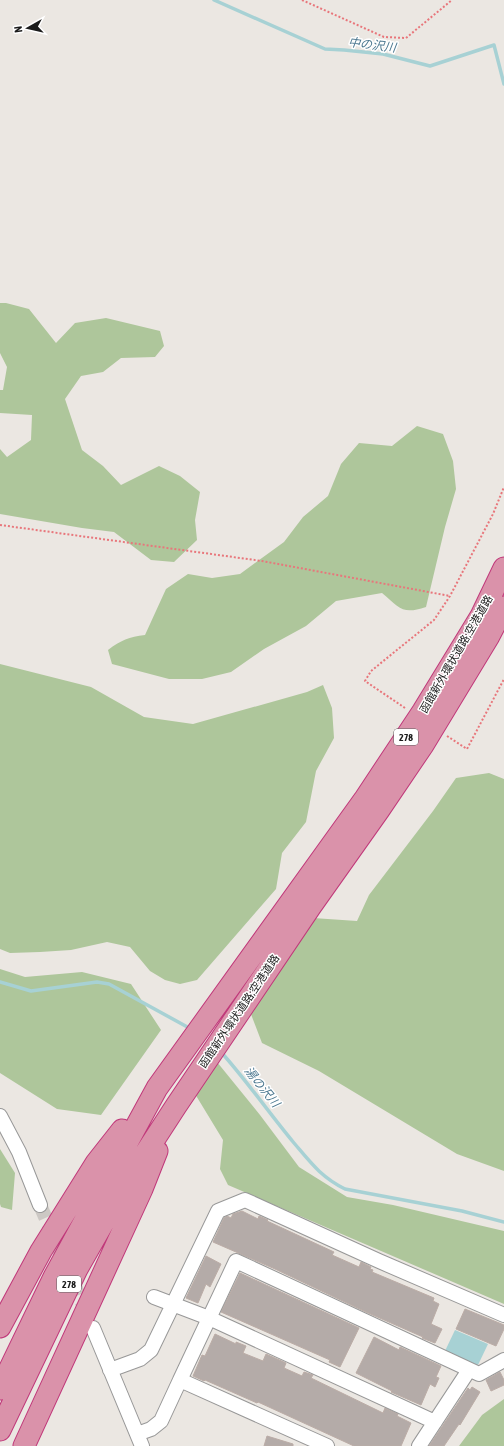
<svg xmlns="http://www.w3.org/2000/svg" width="504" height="1446" viewBox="0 0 504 1446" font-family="'Asap Condensed','Noto Sans JP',sans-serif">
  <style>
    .forest { fill: #aec69b }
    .water { fill: #a7d1d4 }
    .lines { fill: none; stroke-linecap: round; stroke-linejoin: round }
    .stream { stroke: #a7d1d4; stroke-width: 3.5 }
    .building { fill: #b4aba8; stroke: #bbaca6 }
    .minor-tunnel { stroke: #ccc8c4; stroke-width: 14; stroke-dasharray: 14 7; stroke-linecap: butt }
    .minor-casing { stroke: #989898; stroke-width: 16 }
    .highway-casing { stroke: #c0387a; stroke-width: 23 }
    .path { stroke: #e8767b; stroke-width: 2; stroke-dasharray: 2 2; stroke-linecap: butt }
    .minor { stroke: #fff; stroke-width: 14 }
    .highway { stroke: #da92aa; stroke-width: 21 }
    .labels { text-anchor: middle; stroke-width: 3; stroke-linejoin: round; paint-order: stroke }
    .shield { fill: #fff; stroke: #5f5f5f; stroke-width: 1 }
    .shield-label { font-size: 10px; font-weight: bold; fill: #1b1b1b }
    .street-label { font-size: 11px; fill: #1b1b1b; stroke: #fff }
    .water-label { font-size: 12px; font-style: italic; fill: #4d7890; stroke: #fff }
  </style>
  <rect width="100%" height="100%" fill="#ebe7e2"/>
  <!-- forest -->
  <path class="forest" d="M 0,303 L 6,303 L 29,309 L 56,343 L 75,323 L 106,318 L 160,331 L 164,346 L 155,357 L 121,358 L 103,372 L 81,376 L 65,399 L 82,450 L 103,466 L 121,485 L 159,466 L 180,476 L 200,492 L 195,520 L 197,540 L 174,562 L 151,560 L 114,532 L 82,528 L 0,514 L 0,449 L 7,457 L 31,440 L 32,415 L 0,413 L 0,390 L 3,390 L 7,367 L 0,353 Z
    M 417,426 L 443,434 L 453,461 L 456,489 L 445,527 L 426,607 C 402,615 400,608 382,593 L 336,601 L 306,626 L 264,649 L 231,672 L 202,679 L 169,679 L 112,664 L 108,650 C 121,640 129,637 145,635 L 166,589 L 188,574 L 212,578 L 240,574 L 284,542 L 303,517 L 328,496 L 341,464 L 359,443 L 392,446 Z
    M 0,664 L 91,687 L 144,717 L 193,724 L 307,692 L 323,685 L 332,708 L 334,738 L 316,771 L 306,822 L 282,853 L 276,889 L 197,980 L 180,984 L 165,980 L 150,971 L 130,947 L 107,942 L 71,950 L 40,952 L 10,953 L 0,949 Z
    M 489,773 L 504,779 L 504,1171 L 457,1154 L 319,1071 L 262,1043 L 249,1009 L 313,918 L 357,921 L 369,895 L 433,811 L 456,778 Z
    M 0,969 L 25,977 L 82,972 L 131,984 L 161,1030 L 101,1115 L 57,1109 L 0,1073 Z
    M 217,1062 L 260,1115 L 299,1167 L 347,1197 L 393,1205 L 504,1231 L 504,1304 L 228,1185 L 220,1169 L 223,1140 L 192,1089 Z
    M 0,1149 L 15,1173 L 12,1210 L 1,1207 L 0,1204 Z
    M 504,1399 L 504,1446 L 459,1446 L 482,1415 Z"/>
  <!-- water -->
  <path class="water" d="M 455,1330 L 488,1344 L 478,1365 L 445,1351 Z"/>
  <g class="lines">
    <!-- stream -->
    <path class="stream" d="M 214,0 L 325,49 L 344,50 L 383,54 L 430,66 L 494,45 L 504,84
      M 0,982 L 31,991 L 97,982 L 109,984 L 191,1029
      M 221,1052 C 247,1081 269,1113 294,1143 C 311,1163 321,1177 345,1189 L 462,1211 L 504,1222"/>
  </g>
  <!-- building -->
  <path class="building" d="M 242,1211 L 258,1219 L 259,1216 L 268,1220 L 267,1221 L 334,1252 L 332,1255 L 359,1267 L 361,1262 L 371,1267 L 370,1269 L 373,1270 L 372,1272 L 434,1298 L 433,1301 L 439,1304 L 431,1324 L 442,1329 L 435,1343 L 422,1338 L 423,1337 L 366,1312 L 275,1269 L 213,1242 L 224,1218 L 227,1216 L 231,1218 L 233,1214 Z
    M 206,1256 L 221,1264 L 210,1287 L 206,1284 L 198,1303 L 186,1298 Z
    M 240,1273 L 359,1328 L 340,1367 L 329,1362 L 330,1360 L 221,1312 Z
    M 465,1309 L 504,1325 L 504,1329 L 496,1346 L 456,1329 Z
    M 215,1334 L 236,1344 L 236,1342 L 246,1346 L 243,1353 L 263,1361 L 266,1354 L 286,1363 L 284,1368 L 302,1376 L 304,1372 L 313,1375 L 311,1378 L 383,1413 L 385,1408 L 398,1414 L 397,1416 L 411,1423 L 401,1446 L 354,1446 L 258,1402 L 257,1403 L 205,1380 L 204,1381 L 193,1376 L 202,1355 L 205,1356 Z
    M 374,1337 L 399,1350 L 400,1347 L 441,1366 L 436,1377 L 439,1378 L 435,1387 L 430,1384 L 421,1405 L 391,1392 L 392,1391 L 356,1373 Z
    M 500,1372 L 504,1380 L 504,1385 L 491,1391 L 486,1380 Z
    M 472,1387 L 480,1392 L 460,1425 L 459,1424 L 444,1446 L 429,1446 L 468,1388 L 470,1390 Z
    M 267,1436 L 293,1444 L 293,1446 L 264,1446 Z"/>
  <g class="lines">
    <!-- minor-tunnel -->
    <path class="minor-tunnel" d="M 40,1205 L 87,1314"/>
    <!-- minor casing -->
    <g class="minor-casing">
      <path id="minor" d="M 0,1116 L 19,1152 L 40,1205
        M 154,1297 L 209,1318 L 435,1422
        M 93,1328 L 142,1446
        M 110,1370 L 140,1359 L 151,1350 L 218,1211 L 245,1200 L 379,1261 L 504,1315
        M 180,1380 L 236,1261 L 479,1374 L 504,1360
        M 137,1434 L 151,1429 L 161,1421 L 180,1380 L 327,1446
        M 419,1446 L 469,1370"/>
    </g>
    <!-- highway casing -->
    <g class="highway-casing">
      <path id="highway" d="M 0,1327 L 41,1251 L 96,1163 L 122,1130
        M 0,1389 L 54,1277 L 157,1088 L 364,800 L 423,711 L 481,616 L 504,568
        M 0,1430 L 77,1269 L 126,1183 L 176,1106 L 311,906 L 379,810 L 423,745 L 489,636 L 504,607
        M 24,1446 L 142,1189 L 157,1151"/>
    </g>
    <!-- path -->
    <path class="path" d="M 302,0 L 384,37 L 406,38 L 452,0
      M 0,525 L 262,561 L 450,596
      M 405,708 L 365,681 L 371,671 L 434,620 L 450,596 L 493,514 L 504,487
      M 447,736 L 467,749 L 504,679"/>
    <!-- minor -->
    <use href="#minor" class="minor"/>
    <!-- highway -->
    <use href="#highway" class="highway"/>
  </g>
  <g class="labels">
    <!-- shield labels -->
    <g class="shield">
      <rect x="394" y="729" width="24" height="16" rx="3"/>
      <rect x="57" y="1276" width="24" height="16" rx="3"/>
    </g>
    <g class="shield-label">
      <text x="406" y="741">278</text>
      <text x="69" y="1288">278</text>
    </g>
    <!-- street labels -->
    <g class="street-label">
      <text transform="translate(456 654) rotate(-60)" y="4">函館新外環状道路;空港道路</text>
      <text transform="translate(239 1011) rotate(-56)" y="4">函館新外環状道路;空港道路</text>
    </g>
    <!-- water labels -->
    <g class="water-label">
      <text transform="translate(372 45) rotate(7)" y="4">中の沢川</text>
      <text transform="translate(262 1087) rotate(51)" y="4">湯の沢川</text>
    </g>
  </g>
  <!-- north arrow -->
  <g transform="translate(28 28) rotate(262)" stroke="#ffffff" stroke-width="3" paint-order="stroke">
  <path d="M0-3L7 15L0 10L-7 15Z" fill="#1b1b1b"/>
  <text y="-6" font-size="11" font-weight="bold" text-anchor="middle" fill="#1b1b1b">N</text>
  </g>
</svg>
